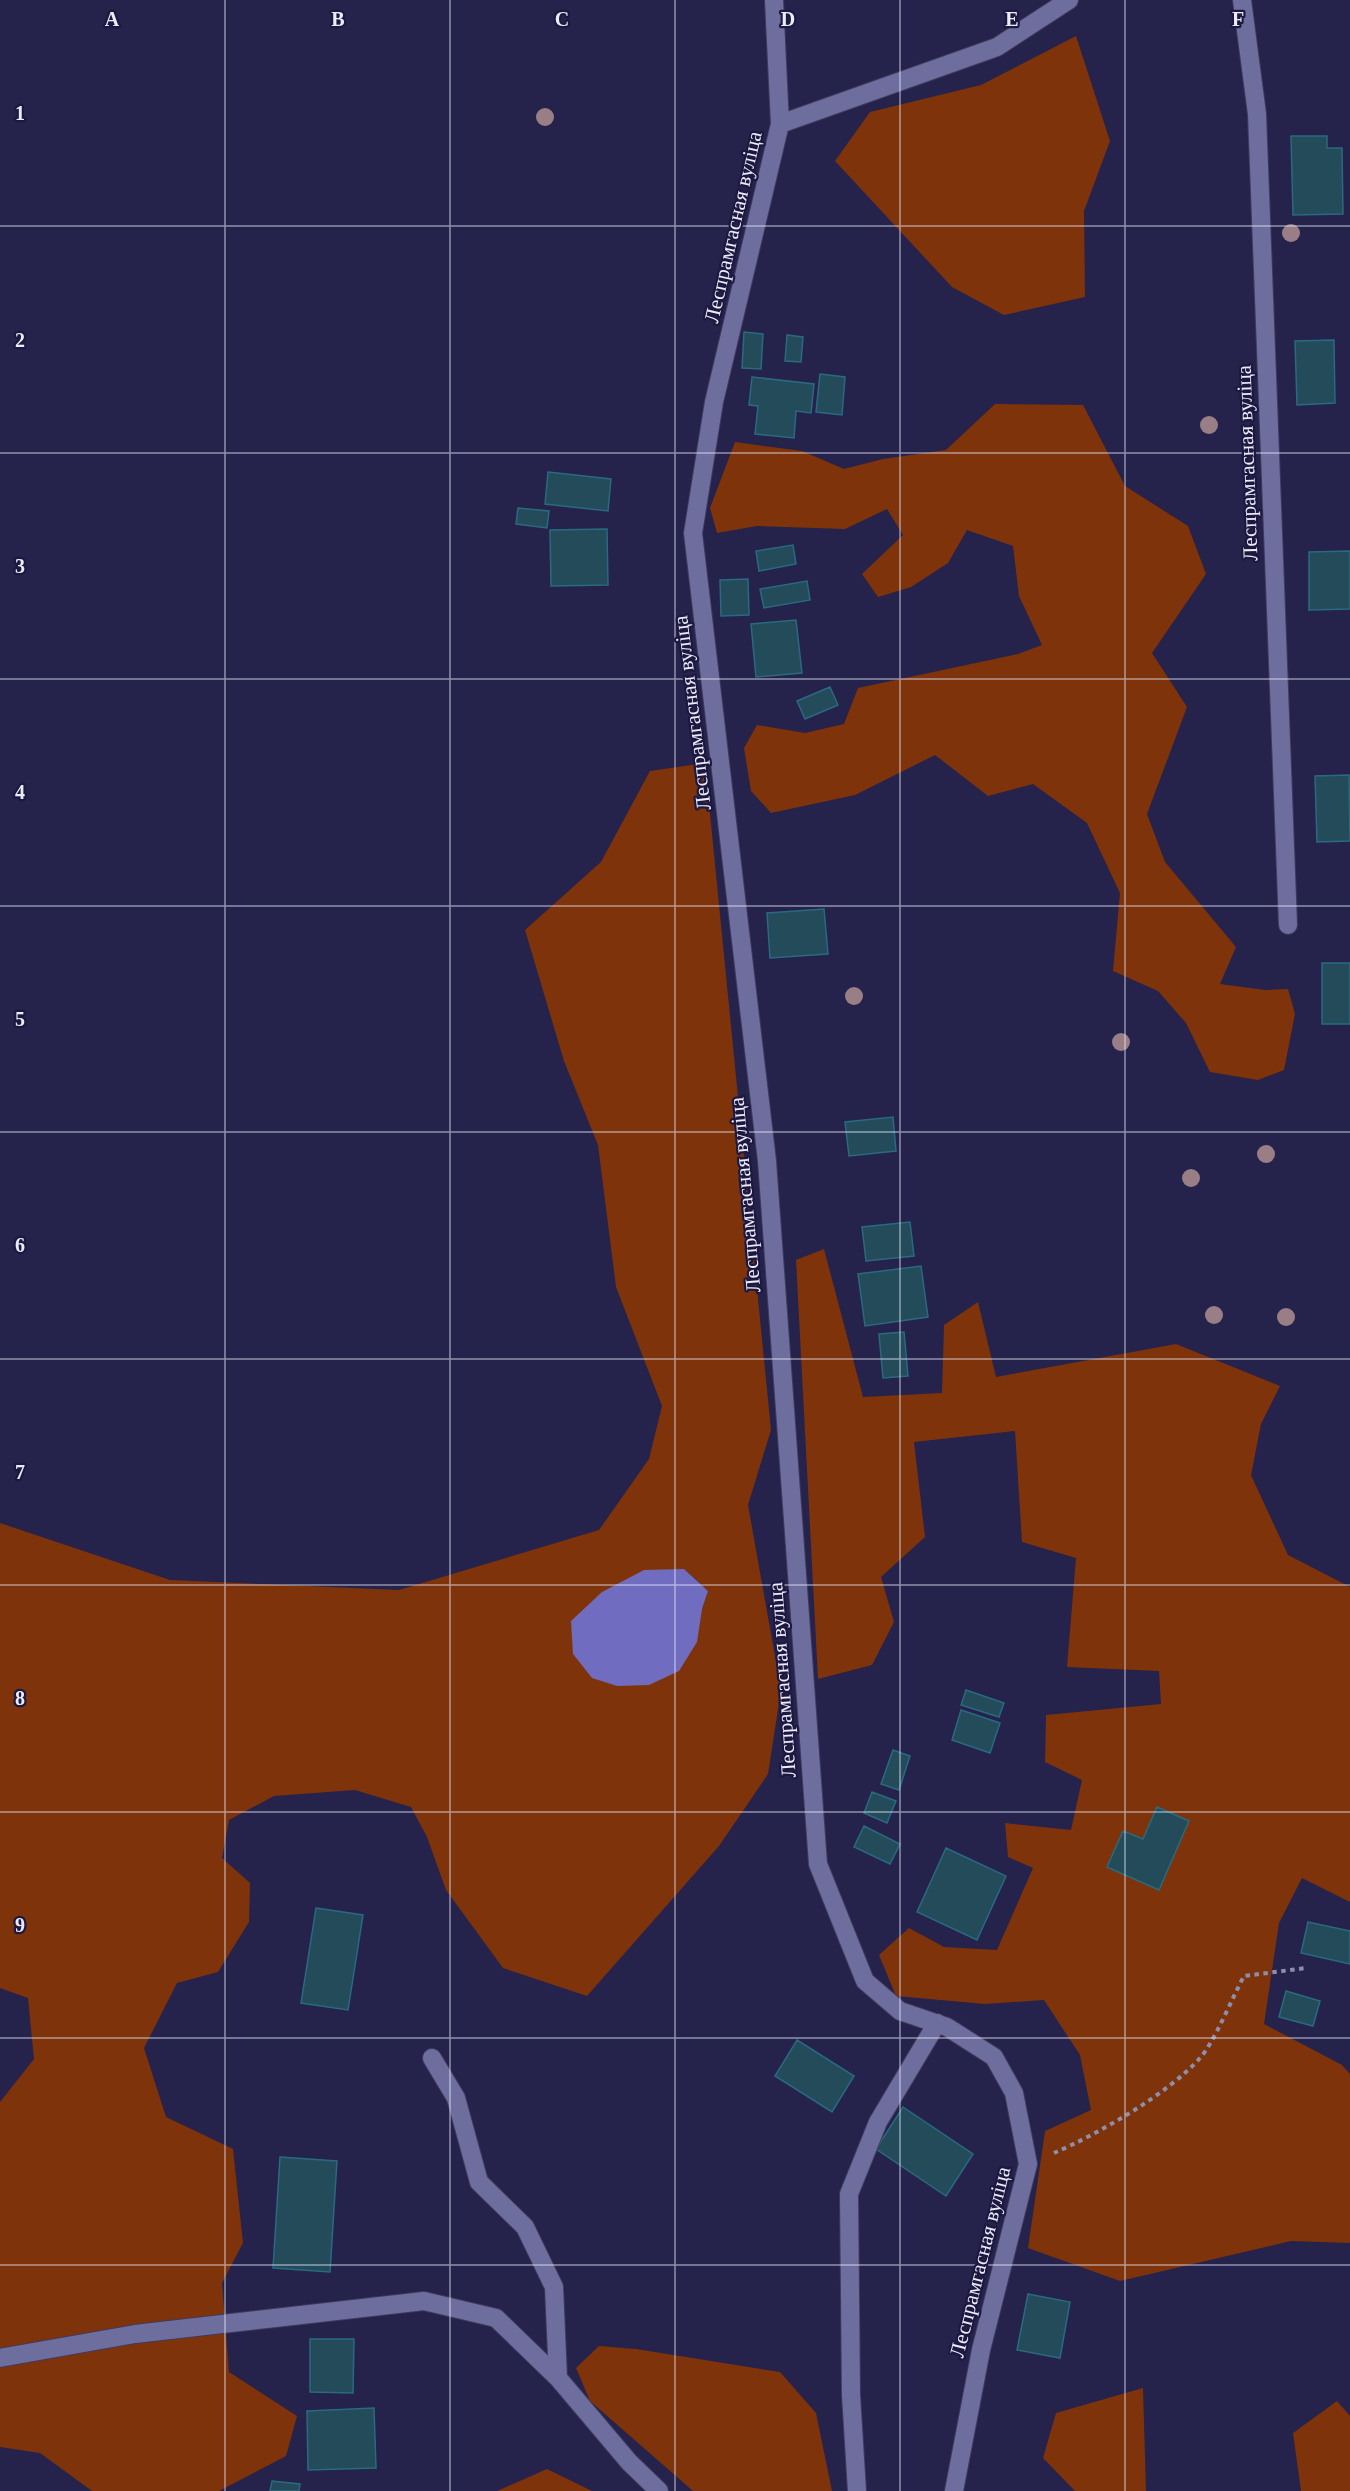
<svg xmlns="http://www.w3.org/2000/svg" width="1350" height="2491" viewBox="0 0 1350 2491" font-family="Georgia,serif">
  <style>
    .green { fill: #7f330a; fill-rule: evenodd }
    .water { fill: #706cbf }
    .building { fill: #244b59; stroke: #296a80; stroke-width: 1.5 }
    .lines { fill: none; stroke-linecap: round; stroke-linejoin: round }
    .service-casing { stroke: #403b5d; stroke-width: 20 }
    .minor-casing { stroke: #403b5d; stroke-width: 20 }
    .path { stroke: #8f8eaa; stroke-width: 4; stroke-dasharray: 4.5 4.5; stroke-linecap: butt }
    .service { stroke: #6e6e9e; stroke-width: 18 }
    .minor { stroke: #6e6e9e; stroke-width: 18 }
    .tree { fill: #9a7e85 }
    .grid { fill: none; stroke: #eaebfb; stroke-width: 1.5; stroke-opacity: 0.55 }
    .labels { text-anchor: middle; stroke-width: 4.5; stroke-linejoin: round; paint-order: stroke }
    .street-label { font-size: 21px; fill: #eaebfb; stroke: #1c1840 }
    .grid-label { font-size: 20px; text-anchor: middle; font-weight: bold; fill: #eaebfb; stroke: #1c1840; stroke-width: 4.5; stroke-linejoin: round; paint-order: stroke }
  </style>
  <rect width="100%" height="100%" fill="#25224b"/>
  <!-- green -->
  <path class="green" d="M 1076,36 L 1110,141 L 1084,211 L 1085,297 L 1004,315 L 952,287 L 835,161 L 870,112 L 981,85 Z
    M 995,404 L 1083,405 L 1125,486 L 1188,526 L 1206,574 L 1152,653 L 1187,707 L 1147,814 L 1165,862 L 1236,947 L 1220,984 L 1265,990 L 1288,989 L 1295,1014 L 1284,1070 L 1258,1080 L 1210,1072 L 1186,1023 L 1158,991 L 1113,971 L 1120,893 L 1087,823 L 1033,784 L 988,796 L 935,755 L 855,795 L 771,813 L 751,791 L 744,748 L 757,725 L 805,733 L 844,724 L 858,688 L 1018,654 L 1042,645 L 1019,596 L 1013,546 L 967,530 L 948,563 L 911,587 L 878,597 L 862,574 L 903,535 L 887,509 L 845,529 L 757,526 L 717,533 L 710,508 L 735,442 L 802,451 L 844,469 L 883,459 L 946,450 Z
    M 705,763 L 771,1430 L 748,1505 L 781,1690 L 768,1774 L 719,1846 L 587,1996 L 503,1968 L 446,1890 L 427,1837 L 411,1807 L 355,1790 L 274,1796 L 229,1820 L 222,1858 L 250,1883 L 249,1922 L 218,1972 L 177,1983 L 144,2048 L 166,2117 L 233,2149 L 243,2243 L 222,2283 L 229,2372 L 297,2416 L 286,2456 L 219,2491 L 92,2491 L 40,2453 L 0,2447 L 0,2102 L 34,2059 L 28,1998 L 0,1988 L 0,1523 L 170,1580 L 399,1590 L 599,1530 L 649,1459 L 662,1406 L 616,1287 L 598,1145 L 564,1061 L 525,930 L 601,862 L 650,771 ZM 684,1569 L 708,1591 L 702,1609 Z
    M 824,1249 L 863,1397 L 942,1393 L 944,1325 L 978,1302 L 996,1377 L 1176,1344 L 1280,1386 L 1261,1424 L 1251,1475 L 1288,1555 L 1350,1587 L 1350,1902 L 1302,1878 L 1279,1923 L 1264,2024 L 1342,2065 L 1350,2074 L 1350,2243 L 1291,2241 L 1120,2281 L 1028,2248 L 1045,2131 L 1091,2110 L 1080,2055 L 1044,2000 L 985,2004 L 896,1996 L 879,1955 L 909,1928 L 944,1947 L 997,1950 L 1033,1868 L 1008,1857 L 1005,1823 L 1071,1830 L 1082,1780 L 1045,1762 L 1046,1715 L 1161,1704 L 1159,1671 L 1067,1667 L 1076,1558 L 1022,1542 L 1015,1431 L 914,1442 L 925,1537 L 881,1577 L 894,1622 L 872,1665 L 818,1679 L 796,1260 Z
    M 599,2346 L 636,2349 L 780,2372 L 816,2413 L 832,2491 L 693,2491 L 590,2401 L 576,2368 Z
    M 1143,2388 L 1146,2491 L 1075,2491 L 1043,2458 L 1056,2413 Z
    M 1337,2401 L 1350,2416 L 1350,2491 L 1301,2491 L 1293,2433 Z
    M 547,2469 L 592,2491 L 497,2491 Z"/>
  <!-- water -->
  <path class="water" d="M 684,1569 L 708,1591 L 702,1609 L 697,1642 L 679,1671 L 649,1685 L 617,1686 L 592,1678 L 573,1654 L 571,1621 L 602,1592 L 644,1570 Z"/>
  <!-- building -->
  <path class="building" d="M 1291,136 L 1327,136 L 1327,148 L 1342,148 L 1343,214 L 1293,215 Z
    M 744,332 L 763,334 L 761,369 L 742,368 Z
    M 787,335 L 803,337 L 801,362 L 785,361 Z
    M 1334,340 L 1335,403 L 1297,405 L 1295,341 Z
    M 820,374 L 845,377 L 842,415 L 816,412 Z
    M 752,377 L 814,384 L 811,413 L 796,411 L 794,438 L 755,434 L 758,406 L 749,405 Z
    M 548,472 L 611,479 L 608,511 L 545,504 Z
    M 518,508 L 549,511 L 547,528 L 516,524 Z
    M 607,529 L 608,585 L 551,586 L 550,530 Z
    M 793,545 L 796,564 L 759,571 L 756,551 Z
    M 1350,551 L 1350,609 L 1309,610 L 1309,552 Z
    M 748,579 L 749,615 L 721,616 L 720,580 Z
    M 807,581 L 810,600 L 764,608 L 760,589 Z
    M 796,620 L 802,673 L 756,677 L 751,624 Z
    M 830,687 L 838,705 L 805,719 L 797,701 Z
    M 1349,775 L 1350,841 L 1317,842 L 1315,776 Z
    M 824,909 L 828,954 L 770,958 L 767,913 Z
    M 1322,963 L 1350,963 L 1350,1024 L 1322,1024 Z
    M 893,1117 L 896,1151 L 849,1156 L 845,1122 Z
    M 910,1222 L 914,1256 L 866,1261 L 862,1227 Z
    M 921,1266 L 928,1317 L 865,1326 L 858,1274 Z
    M 904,1332 L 908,1376 L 883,1378 L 879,1334 Z
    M 966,1690 L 1004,1703 L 999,1717 L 961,1705 Z
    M 961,1710 L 1000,1723 L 990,1753 L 952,1740 Z
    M 893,1750 L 910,1756 L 899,1790 L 881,1784 Z
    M 872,1792 L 896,1801 L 887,1823 L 864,1813 Z
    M 1157,1807 L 1189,1821 L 1159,1890 L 1107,1867 L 1123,1831 L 1143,1839 Z
    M 864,1826 L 900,1844 L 890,1864 L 854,1847 Z
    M 946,1848 L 1006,1876 L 977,1940 L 917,1912 Z
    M 316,1908 L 363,1915 L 348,2010 L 301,2003 Z
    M 1308,1922 L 1350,1931 L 1350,1964 L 1301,1953 Z
    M 1286,1991 L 1320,2001 L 1313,2026 L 1279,2017 Z
    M 797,2040 L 854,2076 L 832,2112 L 775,2076 Z
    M 903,2107 L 973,2154 L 946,2196 L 876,2149 Z
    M 280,2157 L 337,2161 L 330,2272 L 273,2268 Z
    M 1028,2294 L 1070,2302 L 1060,2358 L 1017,2350 Z
    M 310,2339 L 354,2339 L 353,2393 L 310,2392 Z
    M 374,2408 L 376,2468 L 308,2470 L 307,2411 Z
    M 272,2481 L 300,2484 L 299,2491 L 270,2491 Z"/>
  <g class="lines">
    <!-- service casing -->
    <g class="service-casing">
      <path id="service" d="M 774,0 L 780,124
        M 432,2058 L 456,2098 L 479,2182 L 525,2227 L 554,2287 L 558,2378 L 629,2462 L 659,2491
        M 0,2358 L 135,2334 L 424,2301 L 496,2318 L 558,2378
        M 857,2491 L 851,2395 L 849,2194 L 878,2122 L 937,2023"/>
    </g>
    <!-- minor casing -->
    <g class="minor-casing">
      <path id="minor" d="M 1242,0 L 1257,114 L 1288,925
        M 954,2491 L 981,2350 L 1028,2164 L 1014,2093 L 994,2057 L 947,2027 L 900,2011 L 865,1981 L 818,1864 L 767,1161 L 693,533 L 714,402 L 780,124 L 997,47 L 1069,0"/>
    </g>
    <!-- path -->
    <path class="path" d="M 1054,2153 C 1098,2134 1168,2094 1200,2058 C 1214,2043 1233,1996 1244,1976 L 1306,1968"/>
    <!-- service -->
    <use href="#service" class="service"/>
    <!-- minor -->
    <use href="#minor" class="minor"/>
  </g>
  <!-- trees -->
  <g class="tree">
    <circle cx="545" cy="117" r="9"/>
    <circle cx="1291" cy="233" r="9"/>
    <circle cx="1209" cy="425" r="9"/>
    <circle cx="854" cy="996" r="9"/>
    <circle cx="1121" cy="1042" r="9"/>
    <circle cx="1266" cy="1154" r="9"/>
    <circle cx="1191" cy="1178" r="9"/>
    <circle cx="1214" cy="1315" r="9"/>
    <circle cx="1286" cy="1317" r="9"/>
  </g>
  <!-- grid -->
  <path class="grid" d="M 225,0 L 225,2491M 450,0 L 450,2491M 675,0 L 675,2491M 900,0 L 900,2491M 1125,0 L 1125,2491M 0,226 L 1350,226M 0,453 L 1350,453M 0,679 L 1350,679M 0,906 L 1350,906M 0,1132 L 1350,1132M 0,1359 L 1350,1359M 0,1585 L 1350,1585M 0,1812 L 1350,1812M 0,2038 L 1350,2038M 0,2265 L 1350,2265"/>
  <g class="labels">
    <!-- street labels -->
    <g class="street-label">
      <text transform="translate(733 227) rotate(-77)" y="7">Леспрамгасная вуліца</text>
      <text transform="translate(1247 463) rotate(-92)" y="7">Леспрамгасная вуліца</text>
      <text transform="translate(692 713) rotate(-97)" y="7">Леспрамгасная вуліца</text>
      <text transform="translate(745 1195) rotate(-95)" y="7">Леспрамгасная вуліца</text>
      <text transform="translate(782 1680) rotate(-94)" y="7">Леспрамгасная вуліца</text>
      <text transform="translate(980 2262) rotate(-76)" y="7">Леспрамгасная вуліца</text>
    </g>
  </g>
  <g class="grid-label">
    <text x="112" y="26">A</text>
    <text x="338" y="26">B</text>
    <text x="562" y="26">C</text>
    <text x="788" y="26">D</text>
    <text x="1012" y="26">E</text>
    <text x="1238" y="26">F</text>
    <text x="20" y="120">1</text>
    <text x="20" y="347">2</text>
    <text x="20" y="573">3</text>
    <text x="20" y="799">4</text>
    <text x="20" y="1026">5</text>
    <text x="20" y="1252">6</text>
    <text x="20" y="1479">7</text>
    <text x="20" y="1705">8</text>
    <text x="20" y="1932">9</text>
  </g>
</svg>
